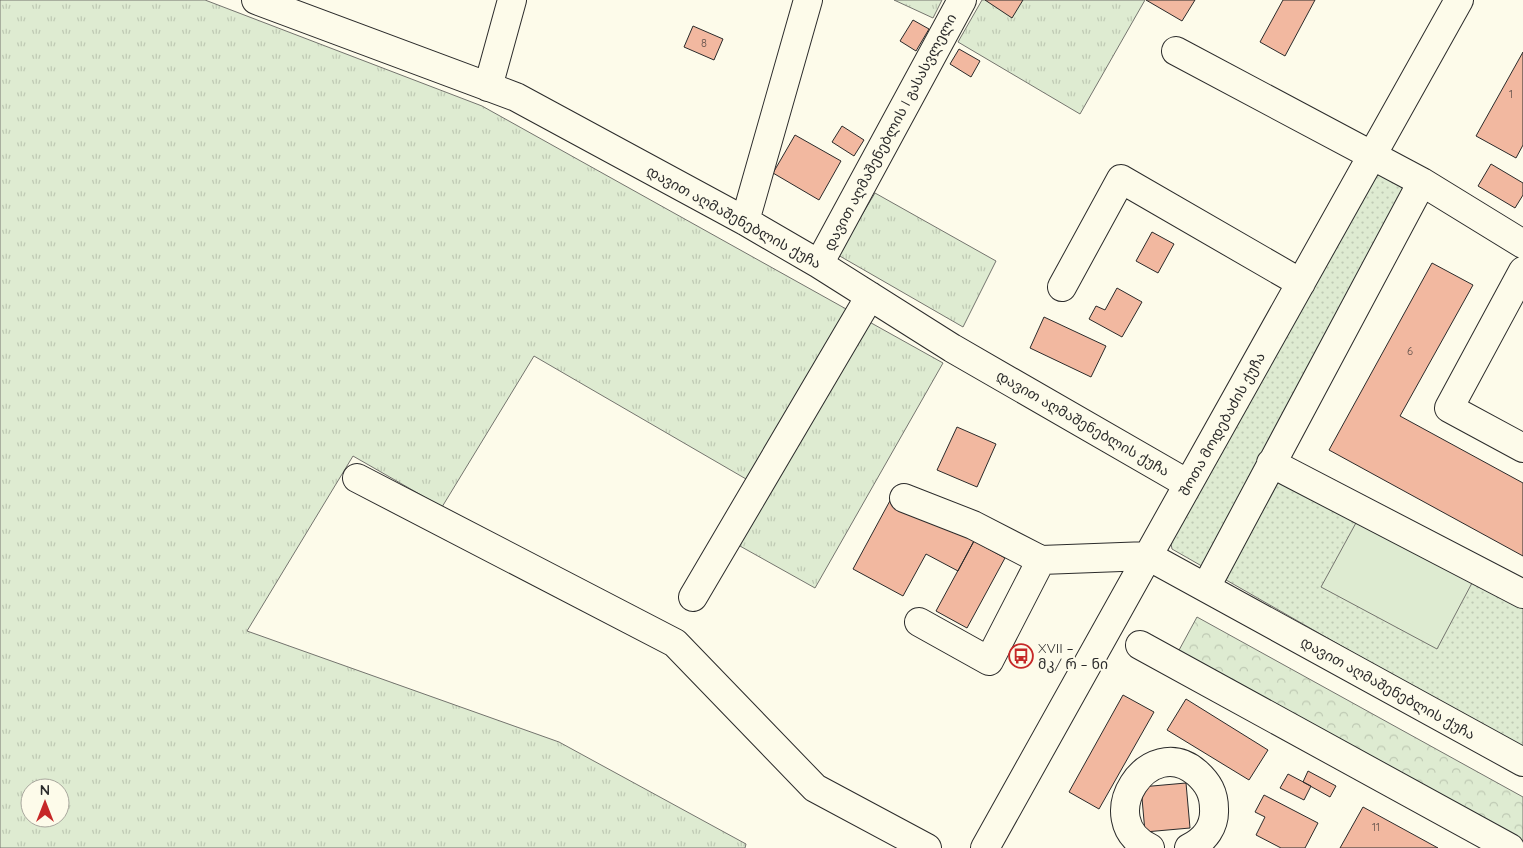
<svg xmlns="http://www.w3.org/2000/svg" width="1523" height="848" viewBox="0 0 1523 848" font-family="Quicksand,'Noto Sans Georgian',sans-serif">
  <style>
    .grass { fill: url(#grass-tufts); stroke: #74746e; fill-rule: evenodd }
    .forest { fill: url(#forest-crowns); stroke: #74746e }
    .park { fill: url(#park-dots); stroke: #74746e }
    .garden { fill: #deebd1; stroke: #74746e }
    .building { fill: #f2b8a0; stroke: #2b2b2b }
    .lines { fill: none; stroke-linecap: round; stroke-linejoin: round }
    .minor-casing { stroke: #2b2b2b; stroke-width: 30 }
    .major-casing { stroke: #2b2b2b; stroke-width: 30 }
    .minor { stroke: #fdfbea; stroke-width: 28 }
    .major { stroke: #fdfbea; stroke-width: 28 }
    .labels { text-anchor: middle; stroke-width: 4; stroke-linejoin: round; paint-order: stroke }
    .number-label { font-size: 11px; fill: #5d4e48 }
    .street-label { font-size: 14px; fill: #2b2b2b; stroke: #fdfbea }
    .poi-label { font-size: 14px; fill: #2b2b2b; stroke: #fdfbea; text-anchor: start }
  </style>
  <defs>
    <pattern id="grass-tufts" width="24" height="20" patternUnits="userSpaceOnUse" patternTransform="scale(1.25)"><rect width="24" height="20" fill="#deebd1"/><path d="M3 7l-1-3M5 7V3M7 7l1-3M15 17l-1-3M17 17v-4M19 17l1-3" fill="none" stroke="#bfcab4"/></pattern>
    <pattern id="forest-crowns" width="20" height="18" patternUnits="userSpaceOnUse" patternTransform="scale(1.25)"><rect width="20" height="18" fill="#deebd1"/><path d="M2 6a3 3 0 1 1 6 0M12 15a3 3 0 1 1 6 0" fill="none" stroke="#bfcab4"/></pattern>
    <pattern id="park-dots" width="8" height="8" patternUnits="userSpaceOnUse" patternTransform="scale(1.25)"><rect width="8" height="8" fill="#deebd1"/><path d="M2 2h.1M6 6h.1" fill="none" stroke="#bfcab4" stroke-width="1.8" stroke-linecap="round"/></pattern>
  </defs>
  <rect width="100%" height="100%" fill="#fdfbea"/>
  <!-- grass -->
  <path class="grass" d="M 0,0 L 205,0 L 482,106 L 943,363 L 815,588 L 731,541 L 765,490 L 534,356 L 442,507 L 353,456 L 247,631 L 559,742 L 746,844 L 745,848 L 0,848 ZM 30,788 L 60,788 L 60,818 L 30,818 Z
    M 894,0 L 942,0 L 933,18 Z
    M 982,0 L 1145,0 L 1080,114 L 958,42 Z
    M 875,193 L 996,261 L 963,327 L 838,255 Z"/>
  <!-- forest -->
  <path class="forest" d="M 1197,617 L 1523,797 L 1523,842 L 1178,652 Z"/>
  <!-- park -->
  <path class="park" d="M 1372,168 L 1411,188 L 1261,466 L 1523,601 L 1523,750 L 1172,549 L 1167,522 Z"/>
  <!-- garden -->
  <path class="garden" d="M 1357,521 L 1472,583 L 1437,649 L 1321,587 Z"/>
  <!-- building -->
  <path class="building" d="M 985,0 L 1023,0 L 1012,18 Z
    M 1146,0 L 1195,0 L 1182,21 Z
    M 1283,0 L 1315,0 L 1285,56 L 1260,42 Z
    M 913,20 L 929,29 L 916,51 L 900,41 Z
    M 693,26 L 723,39 L 714,60 L 684,47 Z
    M 959,49 L 980,61 L 971,77 L 950,64 Z
    M 1523,52 L 1523,145 L 1516,158 L 1476,136 Z
    M 842,126 L 864,140 L 854,156 L 832,142 Z
    M 795,135 L 841,161 L 819,200 L 773,173 Z
    M 1491,164 L 1523,183 L 1523,195 L 1515,208 L 1478,186 Z
    M 1152,232 L 1174,244 L 1158,273 L 1136,261 Z
    M 1432,263 L 1473,285 L 1400,416 L 1523,483 L 1523,556 L 1329,450 Z
    M 1117,288 L 1142,302 L 1122,337 L 1089,319 L 1096,306 L 1105,310 Z
    M 1044,317 L 1106,346 L 1091,377 L 1030,348 Z
    M 957,427 L 996,444 L 977,487 L 937,470 Z
    M 892,497 L 974,541 L 958,571 L 926,554 L 903,596 L 853,569 Z
    M 974,541 L 1005,558 L 967,628 L 936,611 Z
    M 1123,695 L 1154,712 L 1099,809 L 1069,792 Z
    M 1186,699 L 1268,750 L 1249,780 L 1167,730 Z
    M 1308,771 L 1336,786 L 1330,797 L 1303,782 Z
    M 1288,774 L 1311,786 L 1304,800 L 1280,788 Z
    M 1186,783 L 1190,828 L 1145,832 L 1141,787 Z
    M 1264,795 L 1318,823 L 1305,848 L 1281,848 L 1256,835 L 1265,817 L 1255,812 Z
    M 1363,807 L 1438,848 L 1340,848 Z"/>
  <g class="lines">
    <!-- minor casing -->
    <g class="minor-casing">
      <path id="minor" d="M 256,0 L 516,97 L 745,221 L 819,264 L 952,348 L 1188,484
        M 1176,51 L 1422,182 L 1523,244
        M 488,87 L 512,0
        M 745,221 L 808,0
        M 819,264 L 962,0
        M 1523,271 L 1449,408 L 1523,448
        M 1062,287 L 1121,179 L 1301,283
        M 1271,463 L 1523,594
        M 357,478 L 675,643 L 815,788 L 927,848
        M 904,498 L 973,525 L 1041,560 L 1148,556 L 1459,0
        M 1206,587 L 1422,182
        M 693,597 L 870,296
        M 919,622 L 989,661 L 1041,560
        M 1140,645 L 1510,848
        M 1150,848 C 1091,820 1149,731 1197,773 C 1208,783 1214,793 1214,809 C 1215,826 1205,840 1189,848"/>
    </g>
    <!-- major casing -->
    <g class="major-casing">
      <path id="major" d="M 985,848 L 1148,556 L 1523,762"/>
    </g>
    <!-- minor -->
    <use href="#minor" class="minor"/>
    <!-- major -->
    <use href="#major" class="major"/>
  </g>
  <!-- icons -->
  <defs>
    <g id="bus-ring" transform="scale(1.25)"><circle r="9.5" fill="#fdfbea" stroke="#c62828" stroke-width="1.5"/><path d="M-5-6H5V4H4V6H2V4H-2V6H-4V4H-5ZM-3.5-4V0h7V-4ZM-3.5 1.2v1.5H-2V1.2ZM2 1.2v1.5H3.5V1.2Z" fill="#c62828"/></g>
  </defs>
  <g fill-rule="evenodd">
    <use href="#bus-ring" x="1021" y="656"/>
  </g>
  <g class="labels">
    <!-- number labels -->
    <g class="number-label">
      <text x="704" y="47">8</text>
      <text x="1511" y="98">1</text>
      <text x="1410" y="355">6</text>
      <text x="1376" y="831">11</text>
    </g>
    <!-- street labels -->
    <g class="street-label">
      <text transform="translate(890 132) rotate(-62)" y="5">დავით აღმაშენებლის I გასასვლელი</text>
      <text transform="translate(734 217) rotate(29)" y="5">დავით აღმაშენებლის ქუჩა</text>
      <text transform="translate(1083 423) rotate(30)" y="5">დავით აღმაშენებლის ქუჩა</text>
      <text transform="translate(1222 424) rotate(-61)" y="5">შოთა მოდებაძის ქუჩა</text>
      <text transform="translate(1388 688) rotate(29)" y="5">დავით აღმაშენებლის ქუჩა</text>
    </g>
    <!-- poi labels -->
    <g class="poi-label">
      <text x="1038" y="653">XVII –<tspan x="1038" dy="16">მკ/ რ – ნი</tspan></text>
    </g>
  </g>
  <!-- north arrow -->
  <g transform="translate(45 803)"><circle r="24" fill="#fdfbea" stroke="#a9a89e"/>
  <path d="M0-4L9 19L0 12L-9 19Z" fill="#c62828"/>
  <text y="-8" font-size="14" font-weight="bold" text-anchor="middle" fill="#2b2b2b">N</text>
  </g>
</svg>
